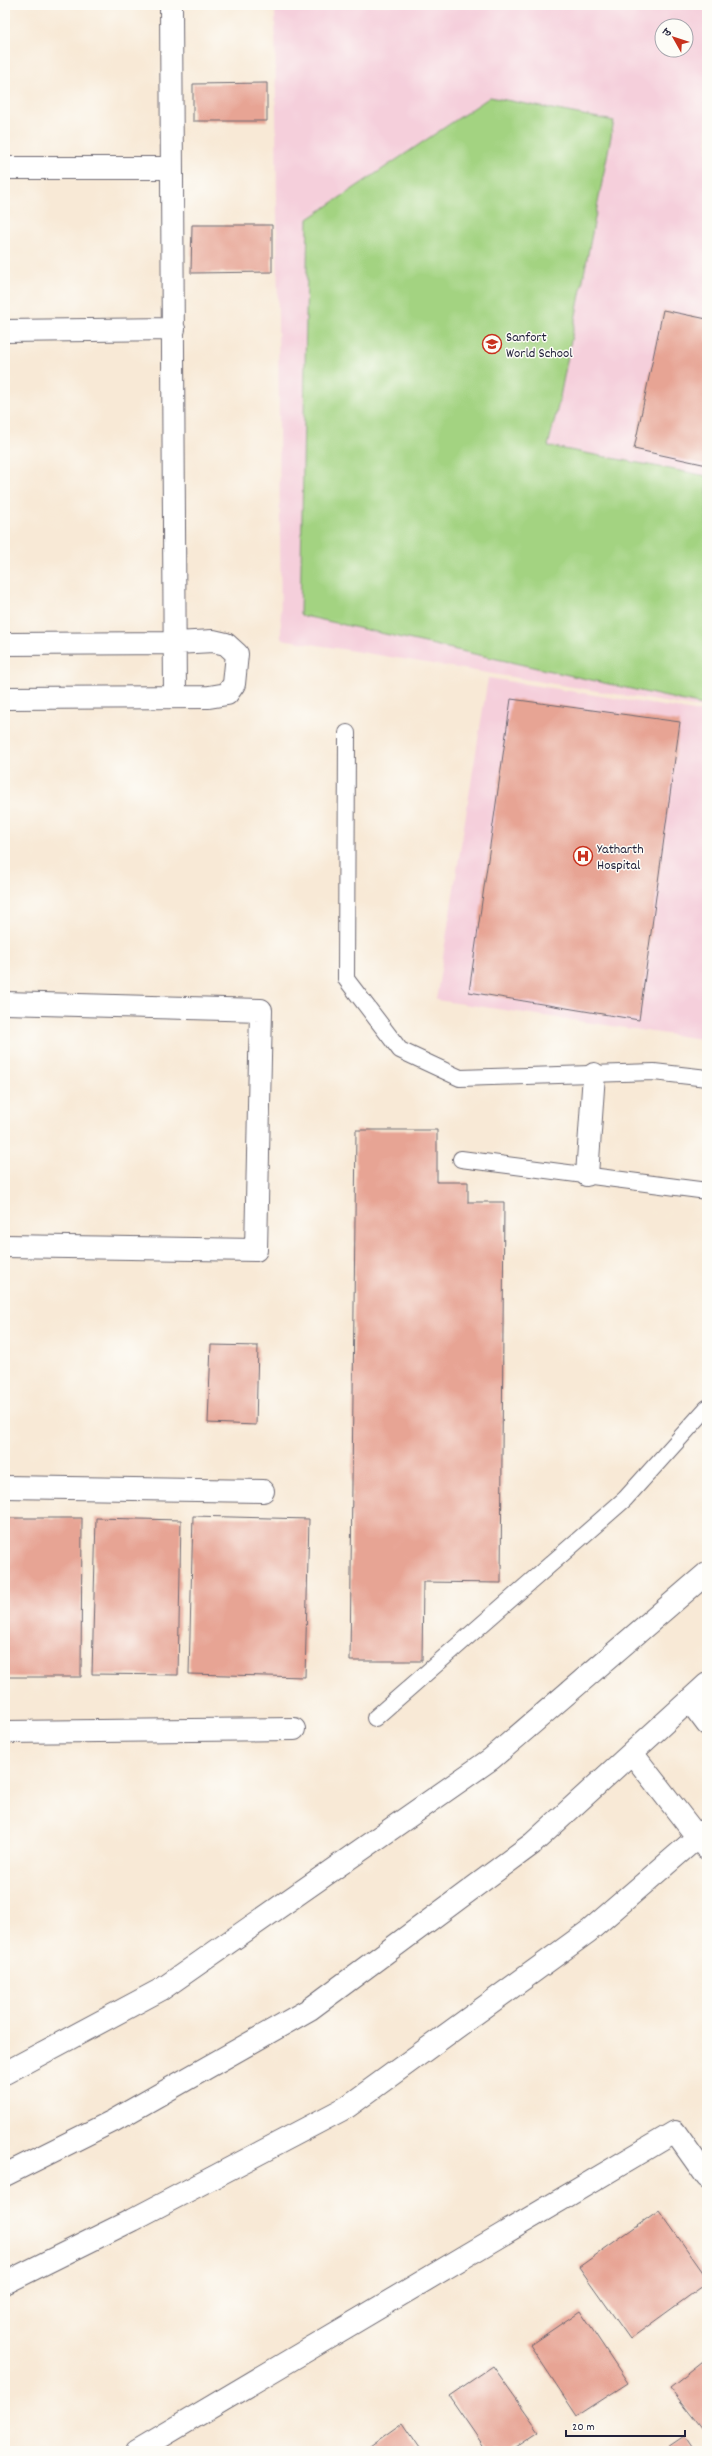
<svg xmlns="http://www.w3.org/2000/svg" width="712" height="2456" viewBox="0 0 712 2456" font-family="Dekko,'Playpen Sans Deva',sans-serif">
  <style>
    .built { fill: #f5cfdb; fill-rule: evenodd }
    .green { fill: #a3d381; stroke: #627a5e }
    .building { fill: #e7a494 }
    .lines { fill: none; stroke-linecap: round; stroke-linejoin: round }
    .service-casing { stroke: #6d6871; stroke-width: 18 }
    .minor-casing { stroke: #6d6871; stroke-width: 24 }
    .tertiary-casing { stroke: #6d6871; stroke-width: 24 }
    .service { stroke: #fff; stroke-width: 16 }
    .minor { stroke: #fff; stroke-width: 22 }
    .tertiary { stroke: #fff; stroke-width: 22 }
    .labels { text-anchor: middle; stroke-width: 3; stroke-linejoin: round; paint-order: stroke }
    .poi-label { font-size: 14px; fill: #22223b; stroke: #fdfcf7; text-anchor: start }
  </style>
  <rect width="100%" height="100%" fill="#fdfcf7"/>
  <filter id="ink" filterUnits="userSpaceOnUse"><feTurbulence type="fractalNoise" baseFrequency=".025" numOctaves="2"/><feDisplacementMap in="SourceGraphic" scale="8" xChannelSelector="R" yChannelSelector="G"/><feConvolveMatrix kernelMatrix="1 2 1 2 8 2 1 2 1" color-interpolation-filters="sRGB"/></filter>
  <filter id="wash" filterUnits="userSpaceOnUse"><feTurbulence type="fractalNoise" baseFrequency=".012" numOctaves="4" result="noise"/><feDisplacementMap in="SourceGraphic" scale="16" xChannelSelector="R" yChannelSelector="G"/><feGaussianBlur stdDeviation="0.9" result="paint"/><feColorMatrix in="noise" values="0 0 0 0 0 0 0 0 0 0 0 0 0 0 0 0 0 1.4 0 .05"/><feComposite in="paint" operator="in"/></filter>
  <g filter="url(#wash)">
    <rect width="100%" height="100%" fill="#f8e9d6"/>
    <!-- built -->
    <path class="built" d="M 275,5 L 707,5 L 707,709 L 281,639 ZM 662,26 L 686,26 L 686,50 L 662,50 Z
      M 488,678 L 707,713 L 707,1040 L 436,1000 Z"/>
    <!-- green -->
    <path class="green" d="M 490,97 L 614,121 L 559,402 L 548,446 L 707,476 L 707,706 L 300,615 L 308,219 Z"/>
    <g id="blocks">
      <!-- building -->
      <path class="building" d="M 267,83 L 267,121 L 193,121 L 193,84 Z
        M 192,225 L 272,225 L 272,272 L 191,273 Z
        M 663,310 L 707,319 L 707,465 L 634,449 Z
        M 511,699 L 680,722 L 639,1020 L 469,992 Z
        M 356,1130 L 437,1130 L 437,1182 L 468,1182 L 468,1202 L 504,1202 L 501,1583 L 423,1582 L 422,1661 L 350,1661 Z
        M 211,1345 L 258,1346 L 256,1425 L 208,1423 Z
        M 193,1516 L 309,1519 L 305,1677 L 189,1674 Z
        M 5,1518 L 82,1518 L 81,1677 L 5,1677 Z
        M 96,1518 L 181,1520 L 178,1675 L 92,1674 Z
        M 659,2210 L 707,2278 L 707,2283 L 630,2339 L 579,2267 Z
        M 580,2311 L 628,2383 L 577,2416 L 530,2345 Z
        M 707,2359 L 707,2435 L 670,2388 Z
        M 493,2366 L 539,2431 L 509,2451 L 487,2451 L 449,2396 Z
        M 403,2423 L 422,2451 L 364,2451 Z
        M 684,2436 L 694,2451 L 662,2451 Z"/>
    </g>
  </g>
  <g filter="url(#ink)">
    <use href="#blocks" fill-opacity="0" stroke="#6d6871" stroke-width="1"/>
    <g class="lines">
      <!-- service casing -->
      <g class="service-casing">
        <path id="service" d="M 347,733 L 346,979 L 400,1050 L 460,1078 L 654,1072 L 707,1078
          M 461,1159 L 707,1191
          M 375,1718 L 625,1499 L 707,1408"/>
      </g>
      <!-- minor casing -->
      <g class="minor-casing">
        <path id="minor" d="M 171,5 L 175,697
          M 5,168 L 172,168
          M 5,331 L 174,329
          M 5,644 L 176,643 L 213,641 L 226,644 L 237,654 L 234,684 L 227,694 L 209,697 L 5,698
          M 5,1003 L 261,1010 L 256,1250 L 5,1246
          M 587,1175 L 594,1074
          M 5,1487 L 263,1491
          M 5,1732 L 294,1729
          M 5,2073 L 162,1989 L 491,1759 L 707,1573
          M 137,2451 L 675,2132 L 707,2177"/>
      </g>
      <!-- tertiary casing -->
      <g class="tertiary-casing">
        <path id="tertiary" d="M 689,1700 L 707,1724
          M 632,1753 L 706,1848
          M 5,2175 L 113,2121 L 310,2009 L 532,1844 L 707,1684
          M 5,2283 L 132,2220 L 347,2107 L 589,1931 L 707,1829"/>
      </g>
      <!-- service -->
      <use href="#service" class="service"/>
      <!-- minor -->
      <use href="#minor" class="minor"/>
      <!-- tertiary -->
      <use href="#tertiary" class="tertiary"/>
    </g>
  </g>
  <!-- icons -->
  <defs>
    <g id="school-ring" transform="scale(1)"><circle r="9.5" fill="#fdfcf7" stroke="#c8321e" stroke-width="1.5"/><path d="M0-5L7-2L0 1L-7-2ZM-4 1L0 2.5L4 1V4Q0 6-4 4Z" fill="#c8321e"/></g>
    <g id="hospital-ring" transform="scale(1)"><circle r="9.5" fill="#fdfcf7" stroke="#c8321e" stroke-width="1.5"/><path d="M-5-5h3v3.5h4V-5h3V5h-3V1.5h-4V5h-3Z" fill="#c8321e"/></g>
  </defs>
  <g fill-rule="evenodd">
    <use href="#school-ring" x="492" y="344"/>
    <use href="#hospital-ring" x="583" y="856"/>
  </g>
  <g class="labels">
    <!-- poi labels -->
    <g class="poi-label">
      <text x="506" y="341">Sanfort<tspan x="506" dy="16">World School</tspan></text>
      <text x="597" y="853">Yatharth<tspan x="597" dy="16">Hospital</tspan></text>
    </g>
  </g>
  <!-- margin -->
  <rect width="712" height="2456" fill="none" stroke="#fdfcf7" stroke-width="20"/>
  <!-- north arrow -->
  <g transform="translate(674 38) rotate(309)"><circle r="19" fill="#fdfcf7" stroke="#a5a5ac"/>
  <path d="M0-3L7 15L0 10L-7 15Z" fill="#c8321e"/>
  <text y="-6" font-size="11" font-weight="bold" text-anchor="middle" fill="#22223b">उ</text>
  </g>
  <!-- scale -->
  <path d="M566 2430v6h119v-6" fill="none" stroke="#22223b" stroke-width="2"/>
  <text x="572" y="2430" font-size="12" fill="#22223b" stroke="#fdfcf7" stroke-width="3" paint-order="stroke">20 m</text>
</svg>
